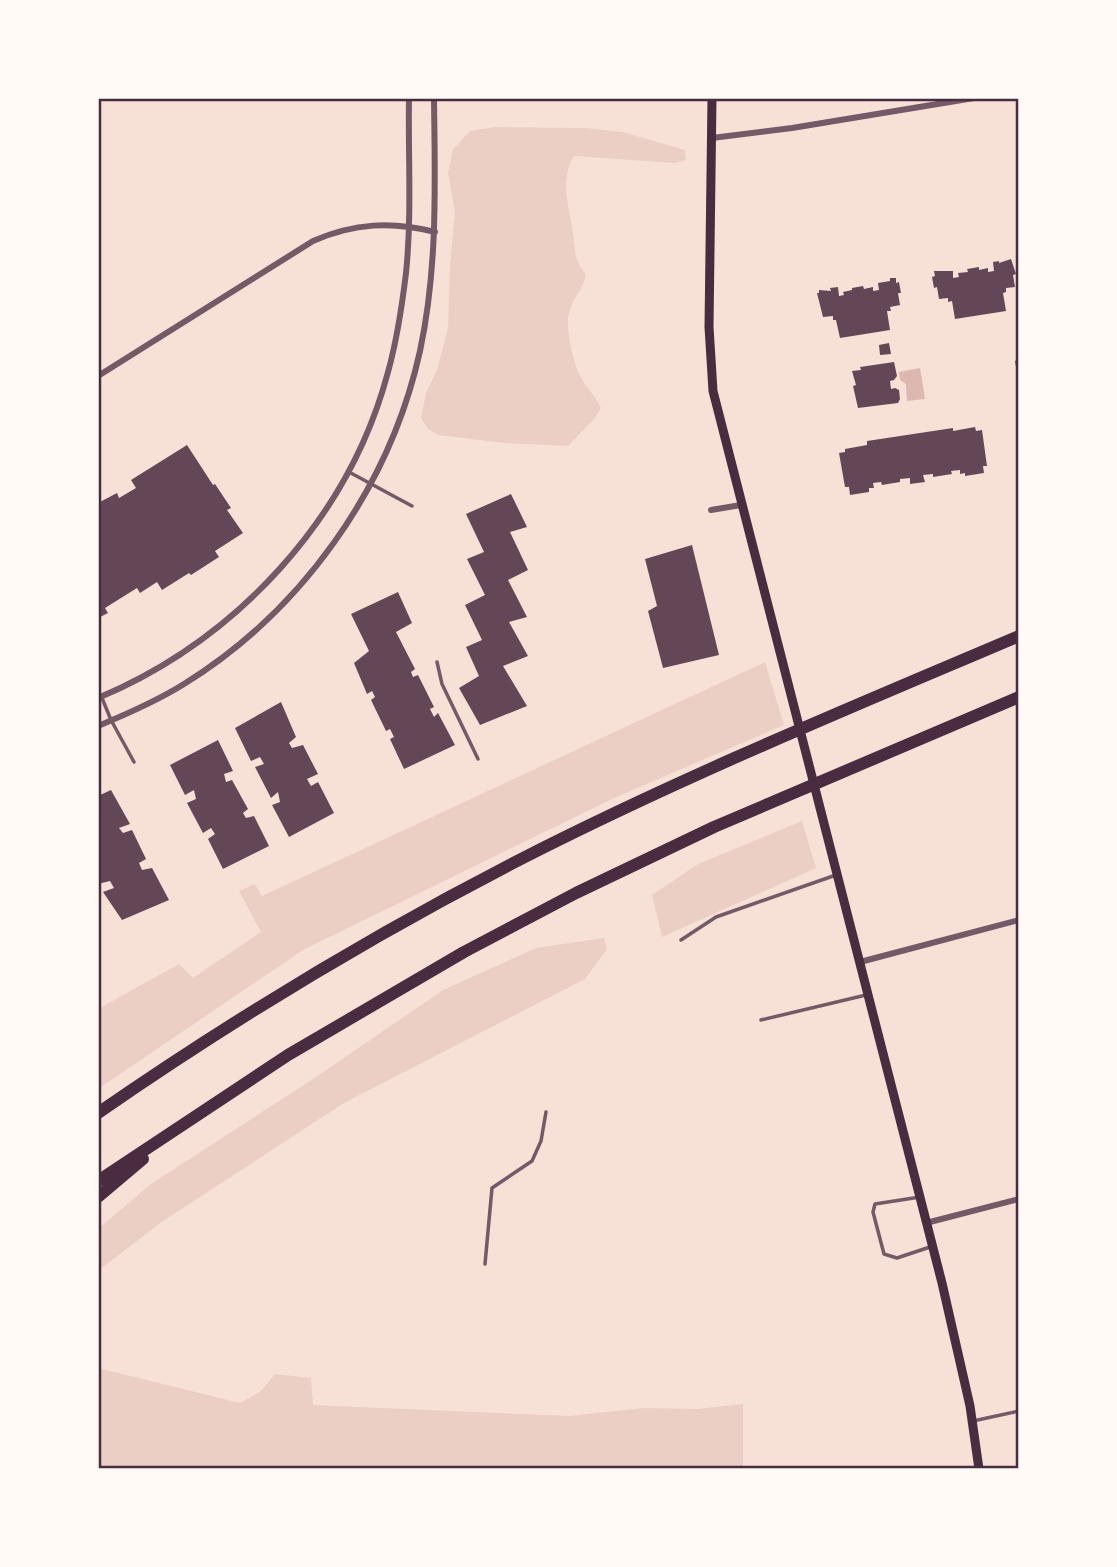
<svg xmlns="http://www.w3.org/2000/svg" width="1117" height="1567" viewBox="0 0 1117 1567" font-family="'PT Sans',sans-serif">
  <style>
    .green { fill: #ebcfc5 }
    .water { fill: #dcb8b0 }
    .building { fill: #644757 }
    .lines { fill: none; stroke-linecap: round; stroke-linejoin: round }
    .service { stroke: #755966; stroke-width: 3.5 }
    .minor { stroke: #755966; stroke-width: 6 }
    .secondary { stroke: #4a2c40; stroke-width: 9 }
    .motorway { stroke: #4a2c40; stroke-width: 12 }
    .neatline { fill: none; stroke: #4a2c40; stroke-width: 2.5 }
  </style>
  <rect width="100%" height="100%" fill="#f7e1d7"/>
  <!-- green -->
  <path class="green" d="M 494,127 L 586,128 L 623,132 L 685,150 L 686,160 L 675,163 L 574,156 C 560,179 568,203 572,227 C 576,246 572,259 586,274 C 584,289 572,298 569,313 C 565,328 573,361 580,376 C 586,388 596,396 601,408 L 594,419 L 568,446 L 504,443 L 439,435 L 428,429 L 421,418 L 426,393 L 437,370 L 448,328 L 450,265 L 455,212 L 448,173 L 453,149 L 470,131 Z
    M 765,662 L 784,725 L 612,799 L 303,950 L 98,1089 L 98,1009 L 179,964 L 193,978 L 261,932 L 239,891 L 255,884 L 262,896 Z
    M 802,821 L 816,868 L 662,937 L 652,895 L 698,864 Z
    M 604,938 L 607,949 L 585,979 L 344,1103 L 160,1223 L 98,1271 L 98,1229 L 151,1184 L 316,1077 L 443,990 L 536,948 Z
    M 98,1368 L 240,1403 L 260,1392 L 275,1374 L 311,1378 L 313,1405 L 569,1416 L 644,1408 L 697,1409 L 743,1404 L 743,1469 L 98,1469 Z"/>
  <!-- water -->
  <path class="water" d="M 920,368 L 925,399 L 907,401 L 906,384 L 900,380 L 899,372 Z"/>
  <!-- building -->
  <path class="building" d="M 1011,259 L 1016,274 L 1013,275 L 1015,287 L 1006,288 L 1006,292 L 1003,293 L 1006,311 L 955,319 L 952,301 L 948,302 L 948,298 L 939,299 L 937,287 L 934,288 L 932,277 L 935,276 L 934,271 L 953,271 L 953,278 L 959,277 L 958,273 L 968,272 L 967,269 L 979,267 L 979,270 L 988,268 L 988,272 L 994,271 L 993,262 L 999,261 L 999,263 Z
    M 890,278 L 896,278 L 896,283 L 899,282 L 901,293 L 898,293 L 900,305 L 890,307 L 891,311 L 887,311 L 890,330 L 840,338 L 836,320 L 833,320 L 833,316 L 823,317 L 817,293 L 819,293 L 819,290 L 831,291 L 830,288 L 838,287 L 839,296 L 844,295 L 843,292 L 852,290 L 852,288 L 863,286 L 864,289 L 873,287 L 873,291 L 879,290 L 878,283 L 890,281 Z
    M 889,343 L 891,354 L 880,355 L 879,345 Z
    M 1019,359 L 1019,378 L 1018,378 L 1015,361 Z
    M 894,362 L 897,376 L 894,380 L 890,381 L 891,389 L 895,388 L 899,390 L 900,399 L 898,403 L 858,408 L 853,386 L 856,385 L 852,371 L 861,370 L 860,367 Z
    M 975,427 L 976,431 L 982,430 L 987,466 L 983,466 L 984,473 L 965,476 L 965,473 L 960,474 L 960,470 L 951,471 L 952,474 L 933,477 L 933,474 L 923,475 L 925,482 L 910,484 L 910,478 L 900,479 L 900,482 L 882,485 L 881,482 L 873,483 L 874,488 L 869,488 L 869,492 L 850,495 L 849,487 L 845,487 L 839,453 L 845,452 L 845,449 L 867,445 L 867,441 L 953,428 L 953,431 Z
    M 187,445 L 213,485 L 215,484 L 231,508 L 227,510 L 243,533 L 215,551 L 219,557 L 191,575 L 189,573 L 162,590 L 157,582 L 140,593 L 137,588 L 105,608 L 108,613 L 98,618 L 98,503 L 117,493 L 119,498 L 136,488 L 131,480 Z
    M 511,494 L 527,527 L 510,532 L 528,570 L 508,580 L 527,617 L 509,622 L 528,656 L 503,666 L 527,706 L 480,725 L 459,688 L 479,676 L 466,647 L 482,640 L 465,605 L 485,595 L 467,559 L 484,552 L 466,514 Z
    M 692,545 L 719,655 L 663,668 L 648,611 L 657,606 L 645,559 Z
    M 398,592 L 412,623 L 396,632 L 415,669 L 411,672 L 413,677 L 418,675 L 434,707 L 430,709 L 434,717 L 438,713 L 455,745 L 404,769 L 390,739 L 394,737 L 390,729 L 386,731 L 371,700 L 375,697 L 372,691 L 367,694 L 354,663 L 369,651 L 351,614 Z
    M 281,702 L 296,737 L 289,743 L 292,748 L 303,745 L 318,774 L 307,779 L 311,786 L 318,782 L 334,813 L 289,837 L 272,805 L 280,802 L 278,792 L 271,798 L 255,767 L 264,764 L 260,757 L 251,761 L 235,728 Z
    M 218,740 L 233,771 L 224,774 L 226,782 L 232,780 L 248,809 L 243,813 L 246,818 L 254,816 L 269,846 L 223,869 L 208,839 L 215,834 L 211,828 L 203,833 L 187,803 L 196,799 L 194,790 L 185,795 L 170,765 Z
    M 111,790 L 130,824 L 119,828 L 123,833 L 132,830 L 146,859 L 139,863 L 142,870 L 152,868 L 169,900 L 122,920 L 103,892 L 114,888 L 110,881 L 98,884 L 98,796 Z"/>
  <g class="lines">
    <!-- service -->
    <path class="service" d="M 349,472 L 412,506
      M 437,662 L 442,684 L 478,759
      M 102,698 L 111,720 L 134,762
      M 681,940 L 716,917 L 836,875
      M 761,1020 L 866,995
      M 920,1197 L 875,1204 L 873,1212 L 884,1254 L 897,1258 L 930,1247
      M 485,1264 L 492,1188 L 532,1161 L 541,1141 L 546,1112
      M 973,1421 L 1019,1411"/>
    <!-- minor -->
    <path class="minor" d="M 712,138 L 792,128 L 974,98
      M 98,376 L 313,241 C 354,223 392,221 435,232
      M 711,510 L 741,505
      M 98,698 C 236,640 349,519 388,372 C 397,340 402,306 406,273 C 412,215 408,156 409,98
      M 98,726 C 127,714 157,701 184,684 C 302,611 390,487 420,351 C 438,267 435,183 434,98
      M 860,962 L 1019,920
      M 926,1223 L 1019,1199"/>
    <!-- secondary -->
    <path class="secondary" d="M 712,98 L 709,327 L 713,391 L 942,1283 L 970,1406 L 979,1469"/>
    <!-- motorway -->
    <path class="motorway" d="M 98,1113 C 234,1019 376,933 523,858 C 684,776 852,707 1019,636
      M 98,1181 L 288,1055 L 464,952 L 576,893 L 714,827 L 1019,697
      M 98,1197 L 143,1159"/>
  </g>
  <!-- border -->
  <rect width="1117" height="1567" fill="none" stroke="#fffaf5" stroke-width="200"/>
  <rect x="100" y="100" width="917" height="1367" class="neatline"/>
</svg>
